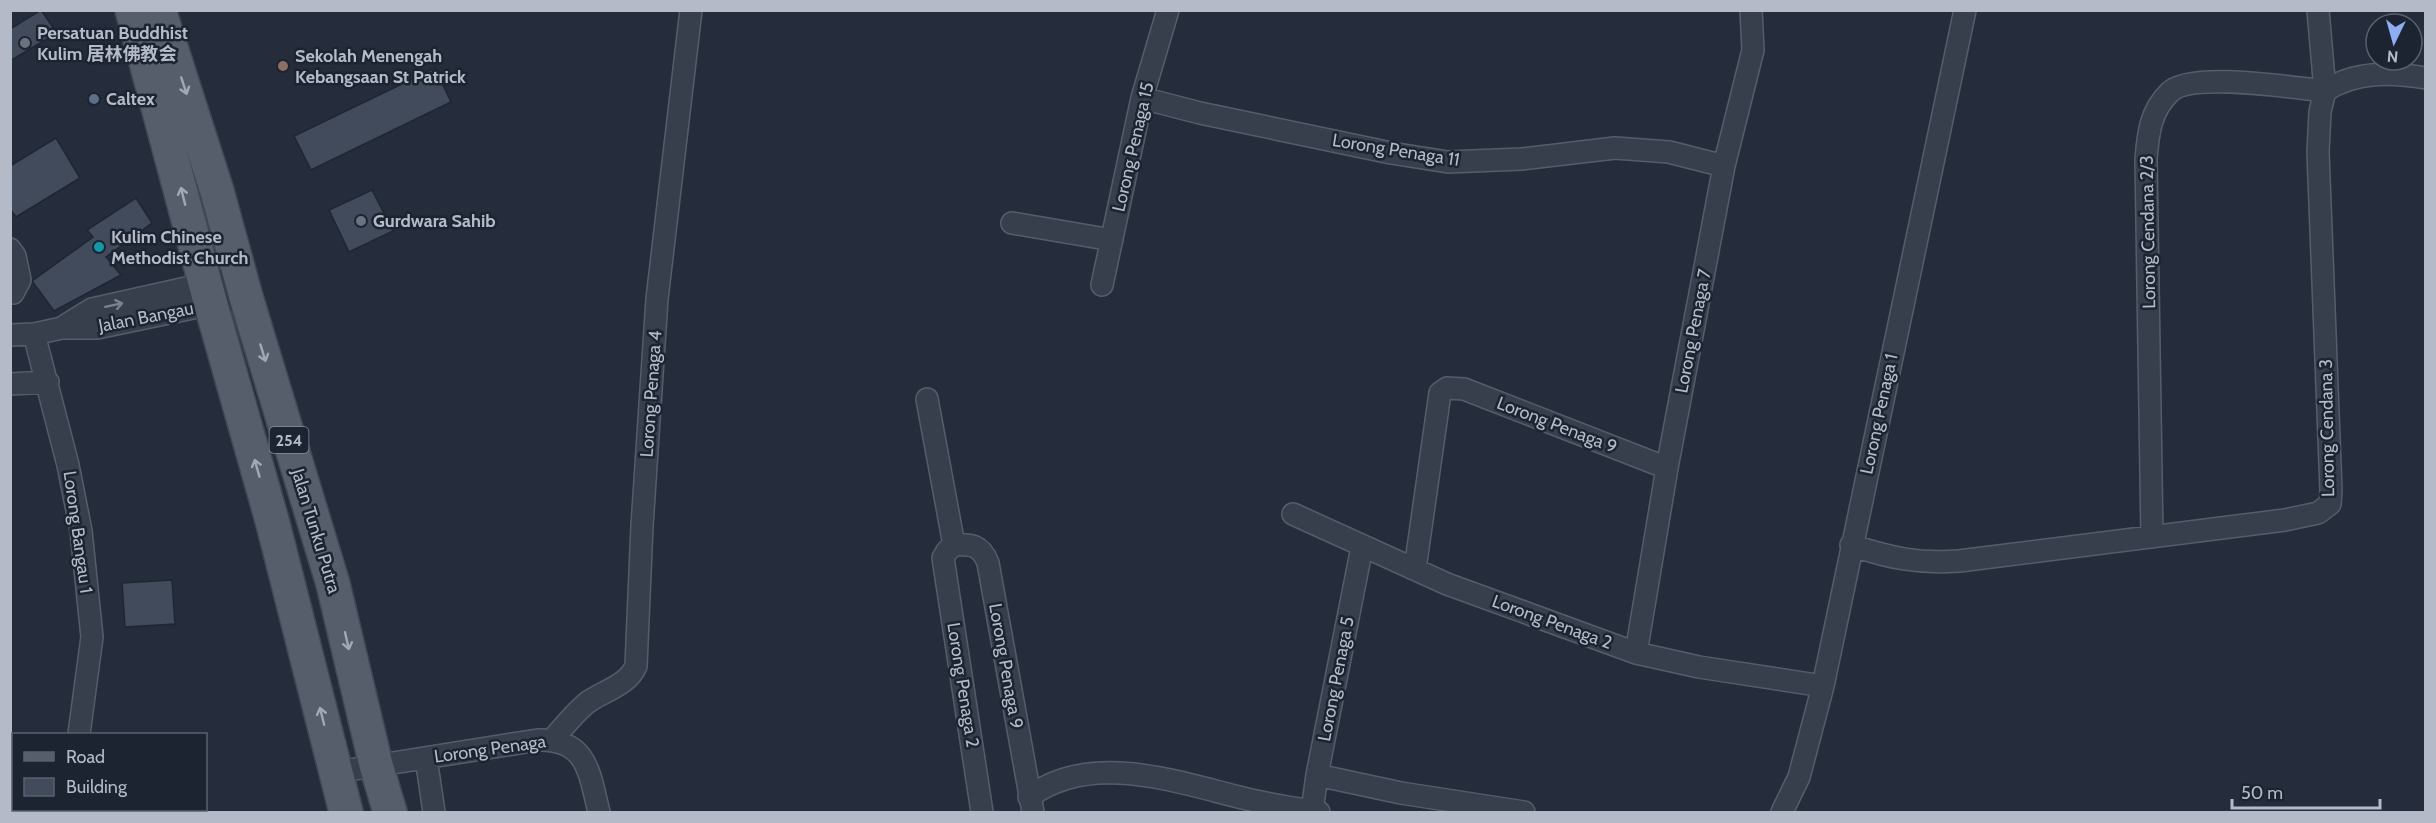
<svg xmlns="http://www.w3.org/2000/svg" width="2436" height="823" viewBox="0 0 2436 823" font-family="Cabin,'Noto Sans SC',sans-serif">
  <style>
    .building { fill: #414b5b; stroke: #1f2633; stroke-width: 1.5 }
    .lines { fill: none; stroke-linecap: round; stroke-linejoin: round }
    .street-casing { stroke: #565d6a; stroke-width: 24 }
    .primary-casing { stroke: #414855; stroke-width: 36 }
    .street { stroke: #383f4c; stroke-width: 21 }
    .primary { stroke: #565e6c; stroke-width: 33 }
    .oneway { stroke: #a1a8b5 }
    .oneway2 { stroke: #7c8390 }
    .worship-dot { fill: #6b7280; stroke: #1d2431; stroke-width: 2 }
    .education-dot { fill: #8d6e63; stroke: #1d2431; stroke-width: 2 }
    .service-dot { fill: #5c6f8a; stroke: #1d2431; stroke-width: 2 }
    .culture-dot { fill: #0f9aa8; stroke: #1d2431; stroke-width: 2 }
    .labels { text-anchor: middle; stroke-width: 5; stroke-linejoin: round; paint-order: stroke }
    .shield { fill: #1d2431; stroke: #878d9a; stroke-width: 1.5 }
    .shield-label { font-size: 16px; font-weight: bold; fill: #b4bac7 }
    .poi-label { font-size: 18px; font-weight: bold; fill: #b4bac7; stroke: #1d2431; text-anchor: start }
    .street-label { font-size: 18px; fill: #b4bac7; stroke: #1d2431 }
  </style>
  <rect width="100%" height="100%" fill="#252d3c"/>
  <!-- building -->
  <path class="building" d="M 41,10 L 57,33 L 10,61 L 10,29 Z
    M 435,68 L 451,102 L 311,170 L 294,136 Z
    M 56,138 L 80,178 L 16,217 L 10,209 L 10,166 Z
    M 372,190 L 393,231 L 349,252 L 329,210 Z
    M 136,198 L 152,223 L 106,257 L 121,275 L 54,311 L 32,281 L 93,237 L 87,230 Z
    M 172,580 L 175,624 L 125,627 L 122,583 Z"/>
  <g class="lines">
    <!-- street casing -->
    <g class="street-casing">
      <path id="street" d="M 2325,91 C 2355,71 2391,72 2426,78
        M 1142,98 L 1200,113 L 1391,153 L 1448,162 L 1522,159 L 1615,148 L 1669,152 L 1724,166
        M 1012,223 L 1112,240
        M 10,249 L 15,256 L 20,280 L 13,293 L 10,293
        M 1102,285 L 1142,98 L 1168,10
        M 63,327 L 92,309 L 240,276
        M 34,334 L 68,465 L 81,531 L 92,637 L 79,734
        M 10,335 L 34,334 L 62,328 L 97,328 L 246,297
        M 10,384 L 48,382
        M 927,399 L 954,545
        M 1293,514 L 1447,584 L 1636,653 L 1699,667 L 1823,686
        M 2152,537 L 2146,160 C 2148,134 2150,111 2170,92 C 2191,71 2294,88 2325,91
        M 954,545 C 972,544 981,545 988,563 L 1033,812
        M 954,545 L 947,551 L 943,558 L 982,812
        M 1851,545 C 1890,558 1918,564 1959,561 L 2285,520 L 2318,513 L 2330,504 L 2331,490 L 2318,152 L 2320,112 L 2325,91 L 2318,10
        M 1415,569 L 1440,393 L 1447,388 L 1464,389 L 1667,468
        M 1636,653 L 1667,468 L 1724,166 L 1753,50 L 1751,10
        M 552,740 C 563,728 575,712 588,702 C 604,691 628,685 636,666 L 642,526 L 657,299 L 691,10
        M 426,758 L 434,812
        M 336,772 L 538,740 C 588,739 589,773 599,812
        M 1317,775 L 1401,793 L 1524,812
        M 1029,797 C 1092,750 1179,783 1247,799 C 1271,805 1295,808 1319,812
        M 1312,811 L 1317,775 L 1362,547
        M 66,812 L 67,810
        M 1782,812 L 1799,777 L 1823,686 L 1965,10"/>
    </g>
    <!-- primary casing -->
    <g class="primary-casing">
      <path id="primary" d="M 132,10 L 211,305 L 273,524 L 346,812
        M 159,10 L 217,191 L 246,297 L 333,584 L 376,765 L 390,812"/>
    </g>
    <!-- street -->
    <use href="#street" class="street"/>
    <!-- primary -->
    <use href="#primary" class="primary"/>
  </g>
  <!-- one-way arrows -->
  <defs><path id="oneway-shaft" d="M-6 0H5M1.5-3L5.5 0L1.5 3" fill="none" stroke-width="1.6" stroke-linecap="round" stroke-linejoin="round" transform="scale(1.5)"/></defs>
  <g class="oneway">
    <use href="#oneway-shaft" transform="translate(184 86) rotate(72)"/>
    <use href="#oneway-shaft" transform="translate(183 196) rotate(-104)"/>
    <use href="#oneway-shaft" transform="translate(263 353) rotate(73)"/>
    <use href="#oneway-shaft" transform="translate(257 468) rotate(-106)"/>
    <use href="#oneway-shaft" transform="translate(347 641) rotate(77)"/>
    <use href="#oneway-shaft" transform="translate(322 716) rotate(-104)"/>
  </g>
  <use class="oneway2" href="#oneway-shaft" transform="translate(114 305) rotate(-12)"/>
  <!-- markers -->
  <g class="worship-dot">
    <circle cx="25" cy="43" r="6"/>
    <circle cx="361" cy="221" r="6"/>
  </g>
  <circle class="education-dot" cx="283" cy="66" r="6"/>
  <circle class="service-dot" cx="94" cy="99" r="6"/>
  <circle class="culture-dot" cx="99" cy="247" r="6"/>
  <g class="labels">
    <!-- shield labels -->
    <rect class="shield" x="269.5" y="427" width="39" height="26" rx="4.5"/>
    <g class="shield-label">
      <text x="289" y="446">254</text>
    </g>
    <!-- poi labels -->
    <g class="poi-label">
      <text x="37" y="39">Persatuan Buddhist<tspan x="37" dy="21">Kulim 居林佛教会</tspan></text>
      <text x="295" y="62">Sekolah Menengah<tspan x="295" dy="21">Kebangsaan St Patrick</tspan></text>
      <text x="106" y="105">Caltex</text>
      <text x="373" y="227">Gurdwara Sahib</text>
      <text x="111" y="243">Kulim Chinese<tspan x="111" dy="21">Methodist Church</tspan></text>
    </g>
    <!-- street labels -->
    <g class="street-label">
      <text transform="translate(1133 147) rotate(-77)" y="6">Lorong Penaga 15</text>
      <text transform="translate(1396 150) rotate(9)" y="6">Lorong Penaga 11</text>
      <text transform="translate(2148 232) rotate(-91)" y="6">Lorong Cendana 2/3</text>
      <text transform="translate(146 317) rotate(-11)" y="6">Jalan Bangau</text>
      <text transform="translate(1693 331) rotate(-79)" y="6">Lorong Penaga 7</text>
      <text transform="translate(651 394) rotate(-86)" y="6">Lorong Penaga 4</text>
      <text transform="translate(1879 414) rotate(-78)" y="6">Lorong Penaga 1</text>
      <text transform="translate(1557 425) rotate(21)" y="6">Lorong Penaga 9</text>
      <text transform="translate(2327 428) rotate(-91)" y="6">Lorong Cendana 3</text>
      <text transform="translate(316 531) rotate(73)" y="6">Jalan Tunku Putra</text>
      <text transform="translate(78 532) rotate(82)" y="6">Lorong Bangau 1</text>
      <text transform="translate(1552 622) rotate(20)" y="6">Lorong Penaga 2</text>
      <text transform="translate(1006 666) rotate(80)" y="6">Lorong Penaga 9</text>
      <text transform="translate(1336 679) rotate(-79)" y="6">Lorong Penaga 5</text>
      <text transform="translate(963 685) rotate(81)" y="6">Lorong Penaga 2</text>
      <text transform="translate(490 749) rotate(-8)" y="6">Lorong Penaga</text>
    </g>
  </g>
  <!-- border -->
  <rect width="2436" height="823" fill="none" stroke="#b4bac7" stroke-width="24"/>
  <!-- legend -->
  <rect x="12" y="733" width="195" height="78" fill="#1d2431" stroke="#59606d" stroke-width="1.5"/>
  <rect x="24" y="752" width="30" height="9" fill="#565e6c" stroke="#59606d" stroke-width="1.5"/>
  <text x="66" y="763" font-size="18" fill="#b4bac7">Road</text>
  <rect x="24" y="778" width="30" height="18" fill="#414b5b" stroke="#59606d" stroke-width="1.5"/>
  <text x="66" y="793" font-size="18" fill="#b4bac7">Building</text>
  <!-- north arrow -->
  <g transform="translate(2394 42) rotate(185)"><circle r="28" fill="#1d2431" stroke="#59606d" stroke-width="1.5"/>
  <path d="M0-4.5L10 22L0 15L-10 22Z" fill="#8eaef2"/>
  <text y="-9" font-size="16" font-weight="bold" text-anchor="middle" fill="#b4bac7">N</text>
  </g>
  <!-- scale -->
  <path d="M2232 799v9h148v-9" fill="none" stroke="#b4bac7" stroke-width="3"/>
  <text x="2241" y="799" font-size="18" fill="#b4bac7" stroke="#1d2431" stroke-width="4.5" paint-order="stroke">50 m</text>
</svg>
